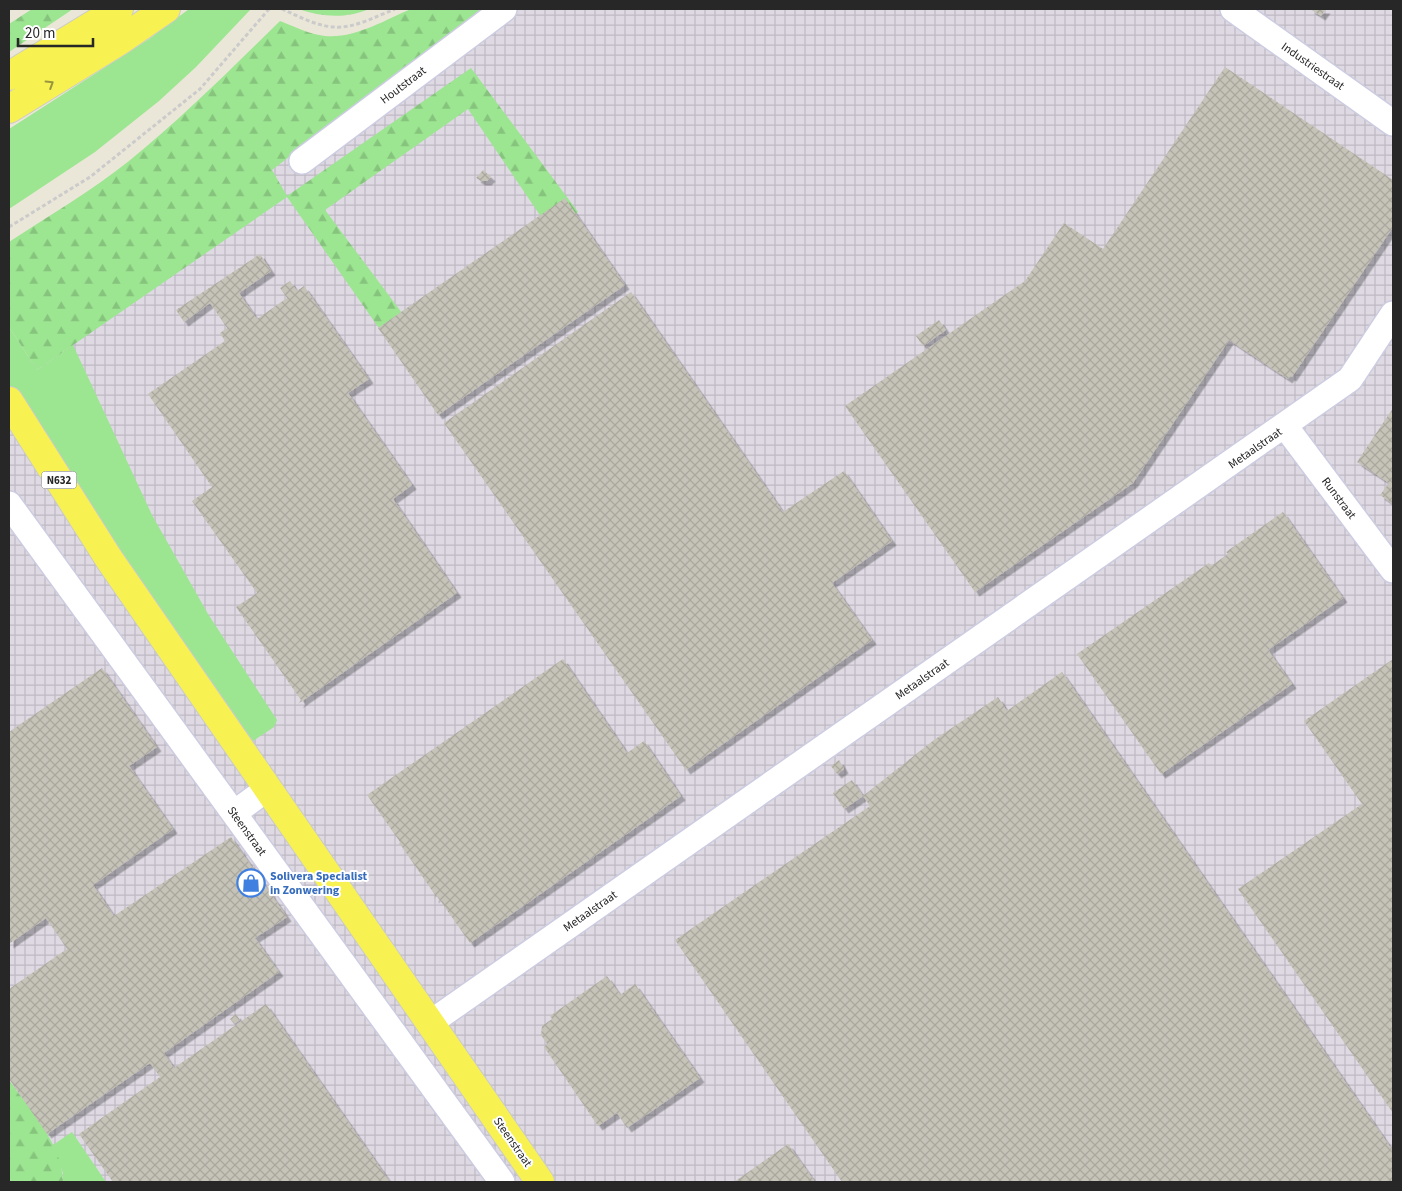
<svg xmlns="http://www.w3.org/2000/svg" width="1402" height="1191" viewBox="0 0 1402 1191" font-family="'Source Sans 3',sans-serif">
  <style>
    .industrial { fill: url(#industrial-grid) }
    .grass { fill: #9ce591 }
    .forest { fill: url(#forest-firs) }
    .building { fill: url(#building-cross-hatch); filter: url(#shadow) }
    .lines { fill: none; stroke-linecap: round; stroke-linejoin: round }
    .minor-casing { stroke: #cdcde2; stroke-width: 28 }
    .primary-casing { stroke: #cbcbcb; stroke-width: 30 }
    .path { stroke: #cbcbcb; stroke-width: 3; stroke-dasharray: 4 2.5; stroke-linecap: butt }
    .minor { stroke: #fff; stroke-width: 25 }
    .primary { stroke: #f7f151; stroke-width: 28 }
    .oneway { stroke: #99963e }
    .labels { text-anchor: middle; stroke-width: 4; stroke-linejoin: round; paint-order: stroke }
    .shield { fill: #fff; stroke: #686868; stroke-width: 1 }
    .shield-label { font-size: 11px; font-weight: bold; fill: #272727 }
    .street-label { font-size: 12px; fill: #272727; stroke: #fff }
    .shop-label { font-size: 12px; font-weight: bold; fill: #366cbe; stroke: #fff; text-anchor: start }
  </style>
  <defs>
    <pattern id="industrial-grid" width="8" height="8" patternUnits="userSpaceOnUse" patternTransform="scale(1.25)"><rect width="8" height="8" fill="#ded9e3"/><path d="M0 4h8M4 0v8" fill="none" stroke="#bebac3"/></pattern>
    <pattern id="forest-firs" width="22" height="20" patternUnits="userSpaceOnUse" patternTransform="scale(1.25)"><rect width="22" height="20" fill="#9ce591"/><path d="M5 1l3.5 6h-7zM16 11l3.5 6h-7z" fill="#86c47d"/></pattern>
    <pattern id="building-cross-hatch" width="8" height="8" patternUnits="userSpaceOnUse" patternTransform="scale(1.25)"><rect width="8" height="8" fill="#c6c3b8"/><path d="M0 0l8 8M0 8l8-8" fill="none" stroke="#aaa89e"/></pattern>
    <filter id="shadow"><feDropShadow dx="4.5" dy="4.5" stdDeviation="0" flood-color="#0004"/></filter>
  </defs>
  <rect width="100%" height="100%" fill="#ebe7d8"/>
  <!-- industrial -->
  <path class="industrial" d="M 480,9 L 1393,9 L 1393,1182 L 46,1182 L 9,1112 L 9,367 L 30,355 Z"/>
  <!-- grass -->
  <path class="grass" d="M 189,9 L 251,9 L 196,67 L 159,101 L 95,152 L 9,209 L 9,129 L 149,39 Z
    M 9,327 L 37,370 L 73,345 L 152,515 L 208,614 L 277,720 L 274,727 L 253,741 L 116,554 L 9,389 Z
    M 72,1132 L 106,1182 L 63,1182 L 63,1173 L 53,1145 Z"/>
  <!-- forest -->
  <path class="forest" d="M 32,9 L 73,9 L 9,52 L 9,24 Z
    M 298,9 L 369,9 C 346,19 321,17 298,9 Z
    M 411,9 L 481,9 L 272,170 L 287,196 L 471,68 L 578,212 L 550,230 L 468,109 L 325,210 L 411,325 L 388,341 L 287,197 L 37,370 L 9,327 L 9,242 C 49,216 91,191 129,161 C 182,118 231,69 280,21 C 295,27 309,34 325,36 C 354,39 385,20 411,9 Z
    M 9,1080 C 29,1109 63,1145 63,1182 L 9,1182 Z"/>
  <!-- building -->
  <path class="building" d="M 1310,9 L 1326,9 L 1321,16 Z
    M 1225,67 L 1393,180 L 1393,227 L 1292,377 L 1290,376 L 1288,379 L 1229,340 L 1133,483 L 975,592 L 845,406 L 1025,281 L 1064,223 L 1103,249 Z
    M 483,170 L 491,177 L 487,181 L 481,181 L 476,178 Z
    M 565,198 L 625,285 L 438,415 L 378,328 Z
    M 260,254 L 271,271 L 239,293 L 257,319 L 287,298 L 280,288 L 290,281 L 297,291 L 304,286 L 369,379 L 348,393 L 412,485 L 393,499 L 457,593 L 298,704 L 301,700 L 236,607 L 257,593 L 192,501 L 212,487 L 148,394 L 225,341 L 220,333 L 227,328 L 210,303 L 184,322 L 176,310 Z
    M 631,292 L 783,512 L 844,471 L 892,541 L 832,583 L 872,640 L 686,770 L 444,423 Z
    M 939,320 L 946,330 L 923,346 L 916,336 Z
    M 1393,408 L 1393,504 L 1380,495 L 1389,483 L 1357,462 Z
    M 1283,512 L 1343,598 L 1268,650 L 1292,684 L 1161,774 L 1077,654 L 1209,563 L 1211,566 L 1228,554 L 1226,552 Z
    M 563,659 L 627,753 L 644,741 L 681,796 L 470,943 L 437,896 L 434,899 L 435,895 L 400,844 L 398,846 L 400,842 L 367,795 Z
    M 1393,659 L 1393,1113 L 1238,889 L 1362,804 L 1304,721 Z
    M 102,668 L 157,747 L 129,766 L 173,829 L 93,885 L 114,916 L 231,837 L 287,917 L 255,938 L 279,972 L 164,1053 L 174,1068 L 266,1004 L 390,1182 L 113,1182 L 79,1134 L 160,1077 L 150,1063 L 47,1134 L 9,1079 L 9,989 L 67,949 L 46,918 L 9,944 L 9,732 Z
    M 1062,672 L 1393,1151 L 1393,1182 L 842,1182 L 675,940 L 870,806 L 863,796 L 934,740 L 998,697 L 1007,711 Z
    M 839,760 L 844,769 L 837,774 L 831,766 Z
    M 852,780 L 863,796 L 844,809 L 833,793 Z
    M 607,976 L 620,995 L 635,984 L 700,1078 L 627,1128 L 617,1113 L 598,1126 L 544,1047 L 547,1044 L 541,1035 L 542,1026 L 552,1019 L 550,1016 Z
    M 236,1014 L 240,1020 L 234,1024 L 230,1019 Z
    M 788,1144 L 815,1182 L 734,1182 Z"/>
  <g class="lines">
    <!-- minor casing -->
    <g class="minor-casing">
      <path id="minor" d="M 1233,9 L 1393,123
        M 302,161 L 504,9
        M 1285,426 L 1393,570
        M 9,504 L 502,1182
        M 234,813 L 267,789
        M 430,1023 L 1350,379 L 1393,314"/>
    </g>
    <!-- primary casing -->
    <g class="primary-casing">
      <path id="primary" d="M 9,76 L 119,9
        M 9,109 L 121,40 L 166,9
        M 9,401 L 109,559 L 540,1182"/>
    </g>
    <!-- path -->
    <path class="path" d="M 282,9 C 298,16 316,26 334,27 C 353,29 377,16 395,9
      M 9,227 L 90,177 L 200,89 L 269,9"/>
    <!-- minor -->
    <use href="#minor" class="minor"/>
    <!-- primary -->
    <use href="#primary" class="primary"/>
  </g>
  <!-- one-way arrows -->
  <defs><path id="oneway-chevron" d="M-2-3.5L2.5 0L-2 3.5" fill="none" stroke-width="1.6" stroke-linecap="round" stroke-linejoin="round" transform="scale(1.25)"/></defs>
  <use class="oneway" href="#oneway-chevron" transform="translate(50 84) rotate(-32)"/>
  <!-- icons -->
  <defs>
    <g id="shop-ring" transform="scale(1.4375)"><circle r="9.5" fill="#fff" stroke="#3f7fe0" stroke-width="1.5"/><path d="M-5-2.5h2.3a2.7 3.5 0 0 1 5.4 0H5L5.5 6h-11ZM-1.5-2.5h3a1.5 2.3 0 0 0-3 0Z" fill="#3f7fe0"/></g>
  </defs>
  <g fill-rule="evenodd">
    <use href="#shop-ring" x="251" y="883"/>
  </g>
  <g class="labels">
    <!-- shield labels -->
    <rect class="shield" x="41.5" y="471.5" width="35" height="17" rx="4"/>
    <g class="shield-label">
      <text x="59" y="484">N632</text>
    </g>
    <!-- street labels -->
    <g class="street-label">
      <text transform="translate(1313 66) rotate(35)" y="4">Industriestraat</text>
      <text transform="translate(403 85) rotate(-37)" y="4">Houtstraat</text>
      <text transform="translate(1255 448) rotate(-35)" y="4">Metaalstraat</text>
      <text transform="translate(1339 498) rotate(53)" y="4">Runstraat</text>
      <text transform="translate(922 679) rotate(-35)" y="4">Metaalstraat</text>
      <text transform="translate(247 831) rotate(54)" y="4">Steenstraat</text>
      <text transform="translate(590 911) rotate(-35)" y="4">Metaalstraat</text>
      <text transform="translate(513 1142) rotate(55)" y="4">Steenstraat</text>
    </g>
    <!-- shop labels -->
    <g class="shop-label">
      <text x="270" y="880">Solivera Specialist<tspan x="270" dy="14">in Zonwering</tspan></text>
    </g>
  </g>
  <!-- border -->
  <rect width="1402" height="1191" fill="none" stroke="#272727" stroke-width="20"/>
  <!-- scale -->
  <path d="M18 38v8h75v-8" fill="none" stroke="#272727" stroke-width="2.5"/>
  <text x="25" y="38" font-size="15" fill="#272727" stroke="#ffffff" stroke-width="4" paint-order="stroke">20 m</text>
</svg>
